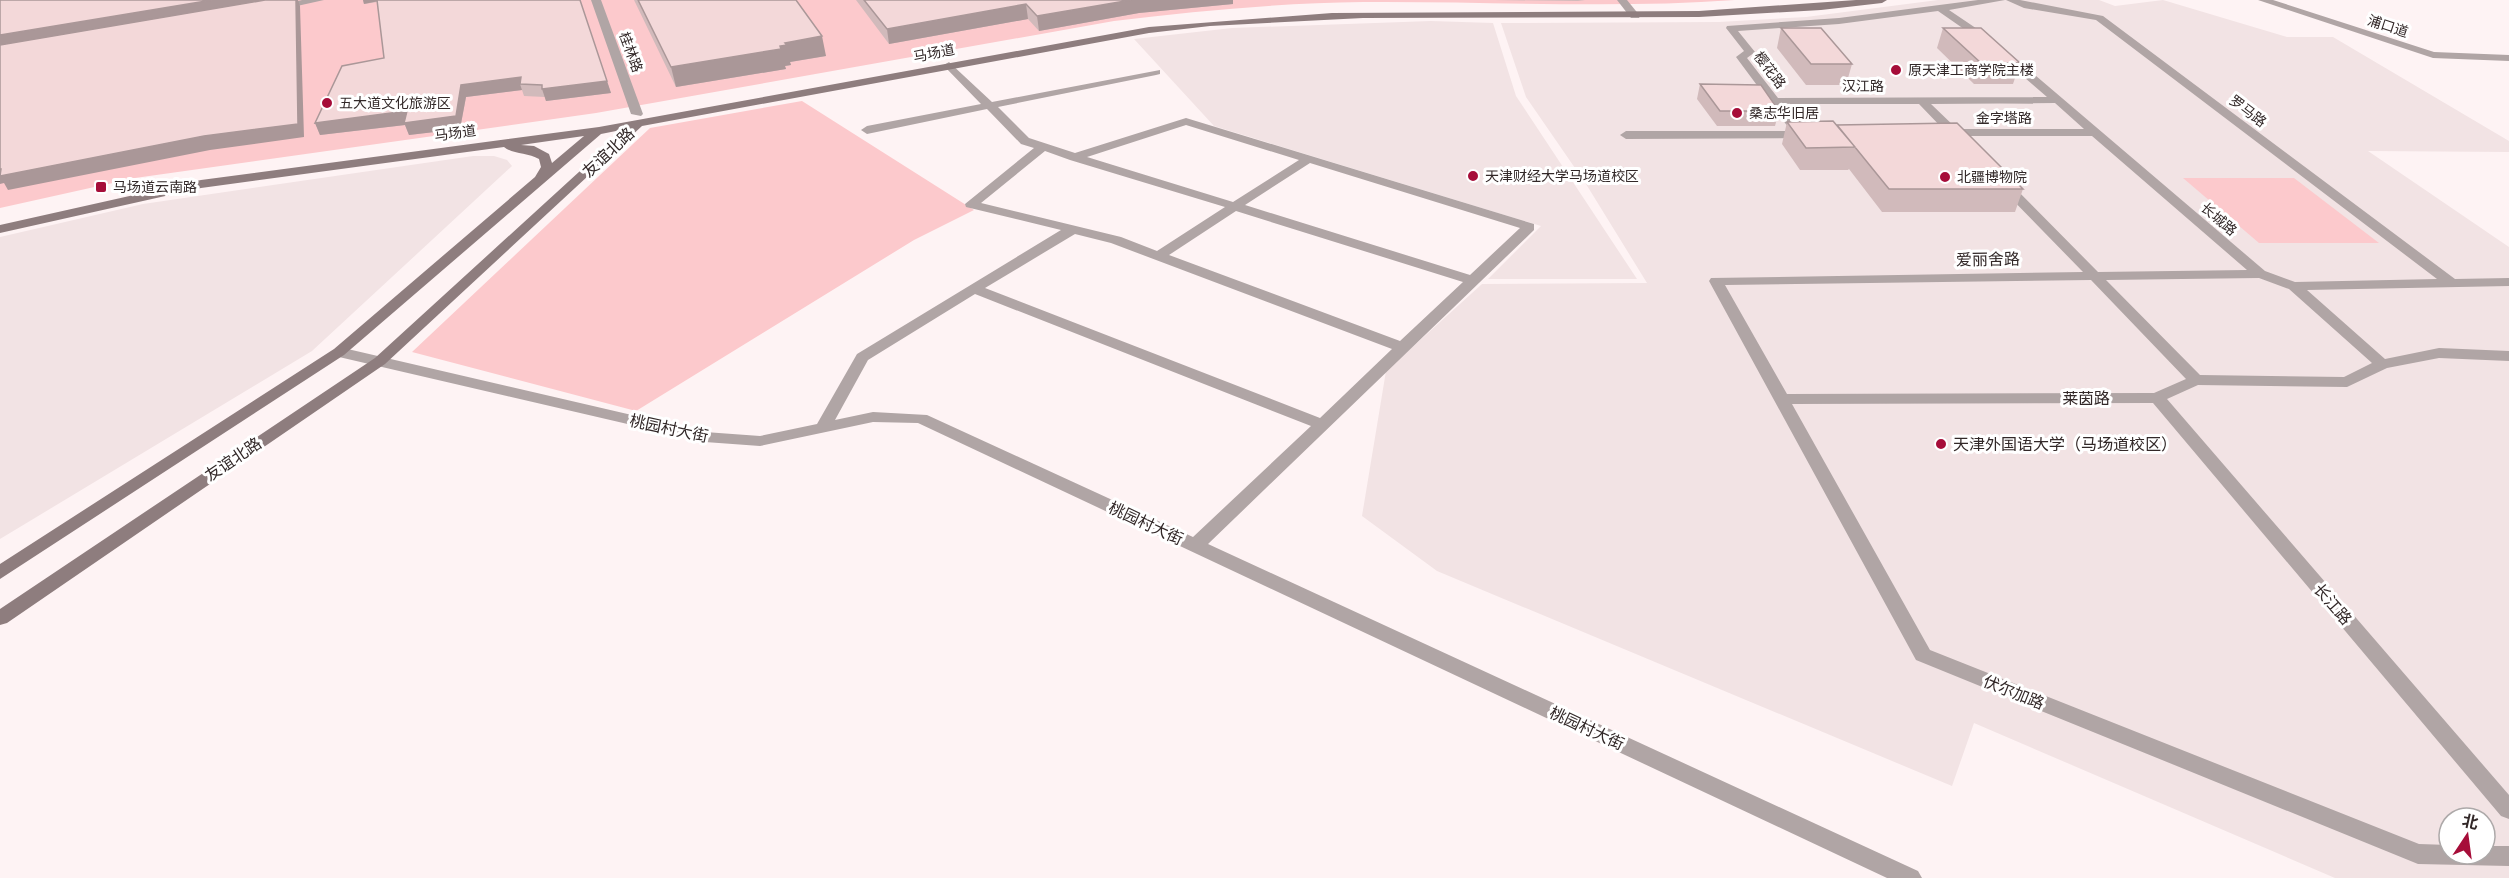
<svg xmlns="http://www.w3.org/2000/svg" width="2509" height="878" viewBox="0 0 2509 878" font-family="Roboto,'Noto Sans SC',sans-serif">
  <style>
    .built { fill: #f2e3e4; fill-rule: evenodd }
    .green { fill: #fcc9cc }
    .lines { fill: none; stroke-linecap: round; stroke-linejoin: round }
    .minor { fill: #b0a5a5; fill-rule: evenodd }
    .tertiary { fill: #b0a5a5; fill-rule: evenodd }
    .secondary { fill: #8e7d7e; fill-rule: evenodd }
    .wall { fill: #d1babb }
    .shaded-wall { fill: #aa9798 }
    .building { fill: #f3d8d9; stroke: #aa9798; stroke-width: 1.5 }
    .poi-dot { fill: #a60d39; stroke: #fff; stroke-width: 2 }
    .labels { text-anchor: middle; stroke-width: 6; stroke-linejoin: round; paint-order: stroke }
    .far-street-label { font-size: 14px; fill: #322828; stroke: #fff }
    .far-poi-label { font-size: 14px; fill: #322828; stroke: #fff; text-anchor: start }
    .street-label { font-size: 16px; fill: #322828; stroke: #fff }
    .poi-label { font-size: 16px; fill: #322828; stroke: #fff; text-anchor: start }
  </style>
  <rect width="100%" height="100%" fill="#fef3f4"/>
  <!-- built -->
  <path class="built" d="M 1938,0 L 2099,0 L 2115,6 L 2163,0 L 2287,37 L 2333,37 L 2509,141 L 2509,152 L 2368,151 L 2509,247 L 2509,878 L 2335,878 L 1974,723 L 1952,786 L 1437,571 L 1362,516 L 1386,371 L 1482,284 L 1647,283 L 1586,184 L 1526,97 L 1501,23 L 1719,22 L 1806,17 ZM 2449,818 L 2485,818 L 2485,854 L 2449,854 Z
    M 1431,21 L 1493,23 L 1516,96 L 1637,279 L 1488,279 L 1541,226 L 1214,126 L 1134,39 L 1232,28 Z
    M 473,156 L 494,156 L 507,160 L 512,166 L 312,351 L 0,539 L 0,237 L 143,204 Z"/>
  <!-- green -->
  <path class="green" d="M 0,0 L 1735,0 C 1612,9 1487,1 1363,2 C 1280,3 1196,11 1114,21 L 596,113 L 135,178 L 0,208 Z
    M 802,101 L 974,210 L 914,240 L 636,411 L 412,352 L 650,128 Z
    M 2183,178 L 2294,178 L 2379,243 L 2259,243 Z"/>
  <g class="lines">
    <!-- minor -->
    <path class="minor" d="M 1978,0 L 2005,0 L 1949,10 L 1995,41 L 2265,271 L 2295,282 L 2437,279 L 2096,20 L 2024,8 L 2006,0 L 2020,0 L 2103,16 L 2455,279 L 2509,278 L 2509,286 L 2307,290 L 2385,359 L 2439,348 L 2509,351 L 2509,361 L 2439,358 L 2387,368 L 2347,387 L 2198,385 L 2167,399 L 2509,795 L 2509,819 L 2501,816 L 2153,403 L 1792,404 L 1930,650 L 2419,844 L 2449,845 L 2449,854 L 2485,854 L 2485,846 L 2509,846 L 2509,866 L 2418,864 L 1916,660 L 1709,281 L 1711,278 L 2083,272 L 2001,188 L 1999,185 L 2005,181 L 2009,182 L 2098,272 L 2247,270 L 2092,136 L 1963,136 L 1957,140 L 1940,135 L 1938,133 L 1944,130 L 1919,104 L 1783,104 L 1803,130 L 1811,134 L 1805,138 L 1626,139 L 1620,135 L 1626,131 L 1791,131 L 1736,57 L 1744,51 L 1726,28 L 1727,26 L 1839,18 ZM 1938,11 L 1987,45 L 2047,97 L 1778,98 L 1747,58 L 1755,52 L 1738,31 L 1839,24 ZM 2055,103 L 2084,129 L 1957,129 L 1931,104 ZM 2259,278 L 2289,289 L 2372,363 L 2344,377 L 2200,375 L 2106,280 ZM 2091,280 L 2186,379 L 2154,393 L 1787,394 L 1725,285 Z
      M 2258,0 L 2273,0 L 2434,52 L 2509,55 L 2509,61 L 2433,58 Z
      M 949,62 L 992,102 L 1160,70 L 1160,74 L 1156,75 L 998,107 L 1029,138 L 1075,153 L 1186,118 L 1534,224 L 1534,230 L 1208,544 L 1918,871 L 1922,878 L 1887,878 L 918,423 L 873,422 L 760,446 L 705,442 L 339,357 L 331,352 L 339,347 L 705,432 L 760,436 L 817,424 L 857,354 L 1061,230 L 966,207 L 965,204 L 1034,148 L 1021,144 L 987,109 L 867,134 L 861,130 L 867,126 L 981,104 L 945,67 L 944,65 ZM 1186,125 L 1299,160 L 1233,202 L 1087,157 ZM 1045,151 L 1070,160 L 1225,207 L 1157,251 L 1121,237 L 981,203 ZM 1310,163 L 1520,228 L 1470,275 L 1245,205 ZM 1236,211 L 1463,282 L 1400,341 L 1169,255 ZM 1075,234 L 1111,243 L 1392,349 L 1320,418 L 985,288 ZM 975,294 L 1311,426 L 1193,537 L 927,415 L 873,412 L 835,420 L 868,360 Z"/>
    <!-- tertiary -->
    <path class="tertiary" d="M 302,0 L 324,0 L 279,10 L 274,7 Z
      M 591,0 L 601,0 L 643,114 L 641,116 L 631,114 Z
      M 1617,0 L 1627,0 L 1640,16 L 1639,18 L 1631,18 Z"/>
    <!-- secondary -->
    <path class="secondary" d="M 1856,0 L 1887,0 L 1882,3 L 1821,10 L 1699,17 L 1363,18 L 1210,26 L 1149,33 L 642,126 L 385,364 L 7,623 L 0,625 L 0,609 L 375,358 L 626,129 L 601,134 L 344,355 L 0,579 L 0,564 L 334,349 L 535,177 L 541,167 L 539,159 C 528,153 512,154 504,147 L 201,188 L 0,233 L 0,225 L 201,180 L 599,127 L 1149,27 L 1332,13 L 1699,11 ZM 584,136 L 552,163 L 549,154 L 534,146 L 521,145 Z"/>
  </g>
  <!-- wall -->
  <path class="wall" d="M 363,0 L 580,0 L 611,93 L 546,101 L 545,97 L 524,96 L 522,90 L 466,97 L 460,129 L 409,135 L 405,125 L 320,135 L 315,123 L 384,58 L 377,2 L 364,4 Z
    M 634,0 L 796,0 L 826,56 L 790,62 L 791,65 L 785,66 L 786,69 L 676,87 Z
    M 856,0 L 1233,0 L 1233,4 L 1139,13 L 1039,31 L 1028,19 L 889,44 Z
    M 1494,0 L 1585,0 L 1578,1 Z
    M 1781,28 L 1852,64 L 1846,85 L 1806,85 L 1777,48 Z
    M 1943,28 L 2020,63 L 2013,84 L 1974,84 L 1937,48 Z
    M 1700,84 L 1779,111 L 1775,126 L 1717,126 L 1697,99 Z
    M 1787,122 L 1837,126 L 2023,189 L 2015,212 L 1882,212 L 1849,169 L 1848,170 L 1800,170 L 1782,144 Z"/>
  <!-- shaded-wall -->
  <path class="shaded-wall" d="M 212,0 L 287,0 L 0,48 L 0,35 Z
    M 296,0 L 298,0 L 300,6 L 304,137 L 210,150 L 8,190 L 4,183 L 0,184 L 0,169 Z
    M 363,0 L 379,0 L 379,1 L 364,4 Z
    M 1131,0 L 1233,0 L 1233,4 L 1139,13 L 1039,31 L 1037,16 Z
    M 1026,4 L 1028,19 L 889,44 L 887,29 Z
    M 822,36 L 826,56 L 790,62 L 791,65 L 785,66 L 786,69 L 676,87 L 671,67 L 780,46 L 785,43 Z
    M 521,77 L 520,84 L 522,90 L 466,97 L 460,129 L 409,135 L 405,125 L 320,135 L 315,123 L 461,85 Z
    M 607,81 L 611,93 L 546,101 L 542,89 Z"/>
  <!-- building -->
  <path class="building" d="M 0,0 L 212,0 L 0,35 Z
    M 265,0 L 296,0 L 298,124 L 204,136 L 0,176 L 1,169 L 0,169 L 0,45 Z
    M 377,0 L 580,0 L 607,81 L 542,89 L 542,85 L 520,84 L 521,77 L 461,85 L 456,116 L 404,123 L 407,111 L 315,123 L 342,66 L 384,58 Z
    M 638,0 L 796,0 L 822,36 L 785,43 L 787,45 L 780,46 L 781,49 L 671,67 Z
    M 864,0 L 1131,0 L 1037,16 L 1026,4 L 887,29 Z
    M 1781,28 L 1821,28 L 1852,64 L 1811,64 Z
    M 1943,28 L 1981,28 L 2020,63 L 1981,63 Z
    M 1700,84 L 1761,85 L 1779,111 L 1720,111 Z
    M 1833,121 L 1855,147 L 1806,148 L 1787,122 Z
    M 1957,123 L 2023,189 L 1889,189 L 1837,125 Z"/>
  <!-- markers -->
  <g class="poi-dot">
    <circle cx="1896" cy="70" r="6"/>
    <circle cx="327" cy="103" r="6"/>
    <circle cx="1737" cy="113" r="6"/>
    <circle cx="1473" cy="176" r="6"/>
    <circle cx="1945" cy="177" r="6"/>
    <rect x="95" y="181" width="12" height="12" rx="3"/>
    <circle cx="1941" cy="444" r="6"/>
  </g>
  <g class="labels">
    <!-- far-street labels -->
    <g class="far-street-label">
      <text transform="translate(2388 26) rotate(18)" y="5">浦口道</text>
      <text transform="translate(631 52) rotate(70)" y="5">桂林路</text>
      <text transform="translate(934 53) rotate(-11)" y="5">马场道</text>
      <text transform="translate(1770 70) rotate(53)" y="5">樱花路</text>
      <text x="1863" y="91">汉江路</text>
      <text transform="translate(2248 111) rotate(37)" y="5">罗马路</text>
      <text x="2004" y="123">金字塔路</text>
      <text transform="translate(455 133) rotate(-8)" y="5">马场道</text>
      <text transform="translate(2219 219) rotate(41)" y="5">长城路</text>
    </g>
    <!-- far-poi labels -->
    <g class="far-poi-label">
      <text x="1908" y="75">原天津工商学院主楼</text>
      <text x="339" y="108">五大道文化旅游区</text>
      <text x="1749" y="118">桑志华旧居</text>
      <text x="1485" y="181">天津财经大学马场道校区</text>
      <text x="1957" y="182">北疆博物院</text>
      <text x="113" y="192">马场道云南路</text>
    </g>
    <!-- street labels -->
    <g class="street-label">
      <text transform="translate(608 152) rotate(-43)" y="6">友谊北路</text>
      <text transform="translate(1988 259) rotate(-1)" y="6">爱丽舍路</text>
      <text x="2086" y="404">莱茵路</text>
      <text transform="translate(669 428) rotate(12)" y="6">桃园村大街</text>
      <text transform="translate(233 459) rotate(-34)" y="6">友谊北路</text>
      <text transform="translate(1146 523) rotate(25)" y="6">桃园村大街</text>
      <text transform="translate(2333 604) rotate(49)" y="6">长江路</text>
      <text transform="translate(2014 692) rotate(22)" y="6">伏尔加路</text>
      <text transform="translate(1587 728) rotate(25)" y="6">桃园村大街</text>
    </g>
    <!-- poi labels -->
    <g class="poi-label">
      <text x="1953" y="450">天津外国语大学（马场道校区）</text>
    </g>
  </g>
  <!-- north arrow -->
  <g transform="translate(2467 836) rotate(13)"><circle r="28" fill="#ffffff" stroke="#ada9a9" stroke-width="1.5"/>
  <path d="M0-4.5L10 22L0 15L-10 22Z" fill="#a60d39"/>
  <text y="-9" font-size="16" font-weight="bold" text-anchor="middle" fill="#322828">北</text>
  </g>
</svg>
